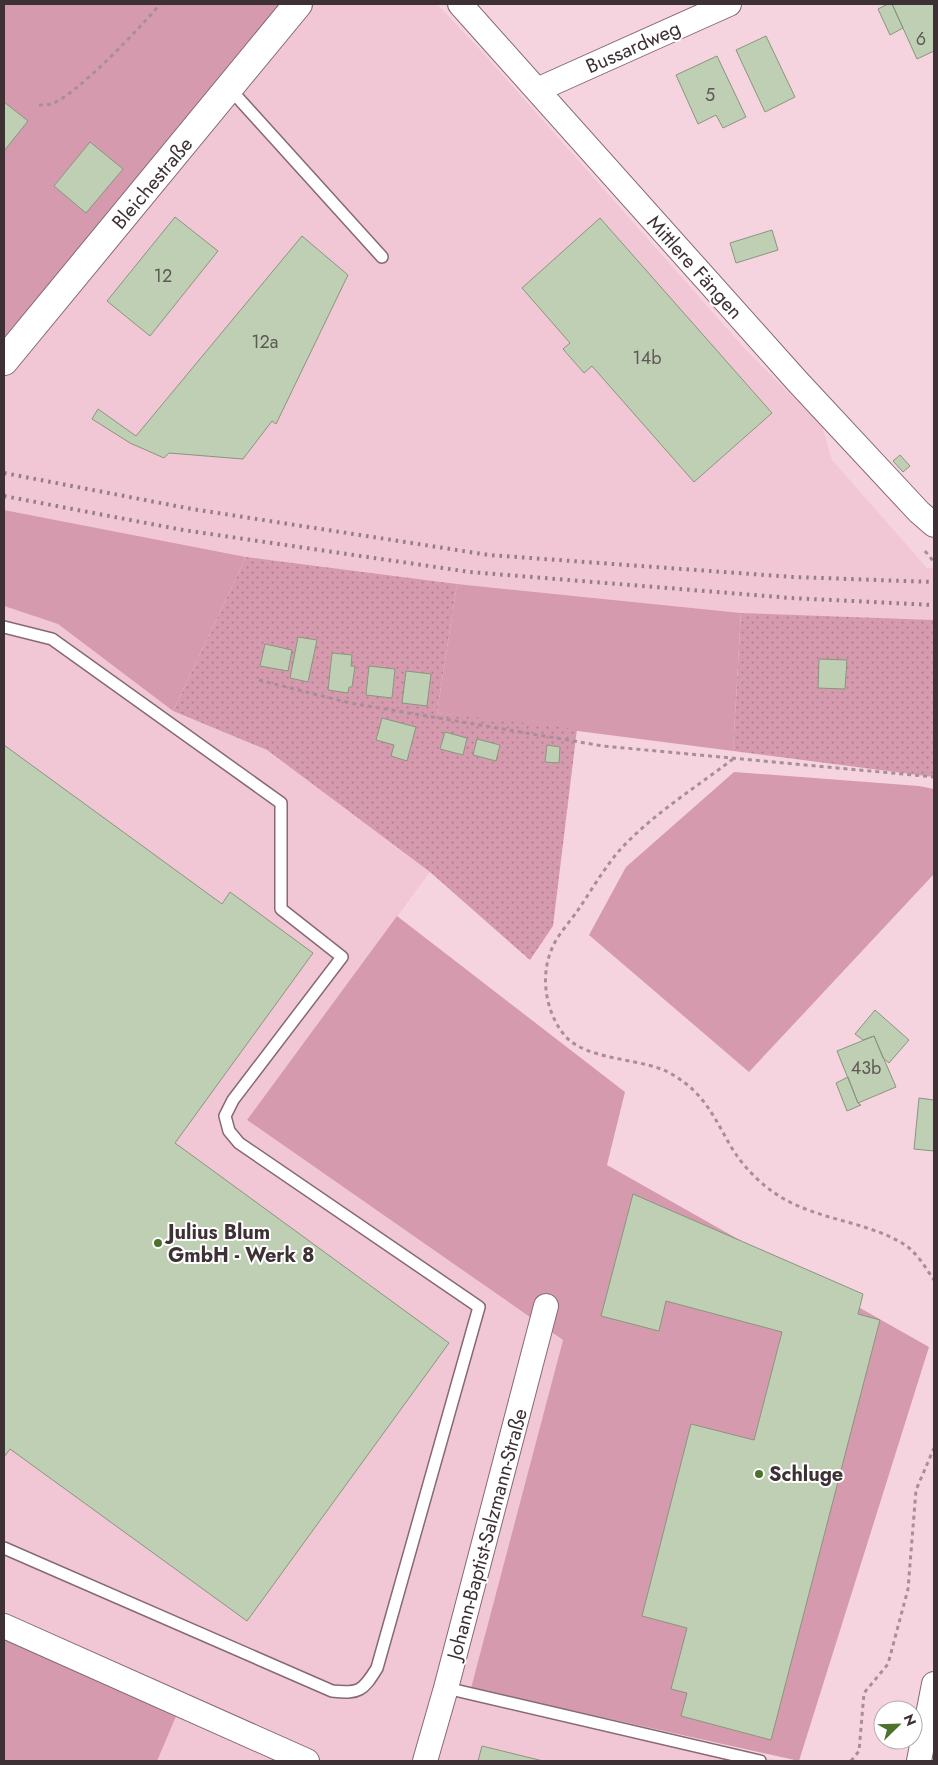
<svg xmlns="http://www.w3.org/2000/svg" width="938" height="1765" viewBox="0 0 938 1765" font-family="Jost,sans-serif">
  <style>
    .built { fill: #f1c7d5 }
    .grass { fill: #d69aaf }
    .garden { fill: url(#garden-dots) }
    .building { fill: #bfcfb4; stroke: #88967d }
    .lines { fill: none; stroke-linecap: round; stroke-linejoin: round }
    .lane-casing { stroke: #876973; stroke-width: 14 }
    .street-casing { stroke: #876973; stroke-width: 26 }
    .secondary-casing { stroke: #876973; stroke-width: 30 }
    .path { stroke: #a88f97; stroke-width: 3; stroke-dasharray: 4 4; stroke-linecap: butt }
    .lane { stroke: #fff; stroke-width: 11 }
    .street { stroke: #fff; stroke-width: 24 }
    .secondary { stroke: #fff; stroke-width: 28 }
    .rail { stroke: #947d85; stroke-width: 4; stroke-dasharray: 2.5 5; stroke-linecap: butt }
    .poi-dot { fill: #4d722b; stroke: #fff; stroke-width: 2 }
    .labels { text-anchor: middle; stroke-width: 4; stroke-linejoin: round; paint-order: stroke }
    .number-label { font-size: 18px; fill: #5e5856 }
    .street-label { font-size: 20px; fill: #3e3136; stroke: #fff }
    .poi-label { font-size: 20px; font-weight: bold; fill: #3e3136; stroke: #fff; text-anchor: start }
  </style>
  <defs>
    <pattern id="garden-dots" width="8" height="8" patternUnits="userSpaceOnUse" patternTransform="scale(1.25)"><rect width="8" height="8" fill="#d69aaf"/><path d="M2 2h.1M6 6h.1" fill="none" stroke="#af7e8f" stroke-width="1.8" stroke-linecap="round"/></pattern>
  </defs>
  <rect width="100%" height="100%" fill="#f6d4df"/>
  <!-- built -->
  <path class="built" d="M 285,4 L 437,4 L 486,56 L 746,350 L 822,426 L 832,460 L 927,568 L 934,568 L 934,620 L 741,613 L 457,584 L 246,557 L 4,510 L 4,342 Z
    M 4,606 L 58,624 L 173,711 L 267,750 L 430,872 L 247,1120 L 563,1340 L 471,1688 L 780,1761 L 156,1761 L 177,1714 L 4,1640 Z"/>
  <!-- grass -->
  <path class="grass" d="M 4,4 L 285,4 L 4,342 Z
    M 4,510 L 246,557 L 173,711 L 58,624 L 4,606 Z
    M 457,584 L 741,613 L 733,751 L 437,713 Z
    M 734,772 L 919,786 L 934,789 L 934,874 L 749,1072 L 589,935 L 626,867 Z
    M 397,916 L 625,1092 L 607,1165 L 929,1347 L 799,1761 L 471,1688 L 563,1340 L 247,1120 Z
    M 4,1640 L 177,1714 L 157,1761 L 4,1761 Z"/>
  <!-- garden -->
  <path class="garden" d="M 246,557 L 457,584 L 437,713 L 577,729 L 553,926 L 530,960 L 430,872 L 267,750 L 173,711 Z
    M 741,613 L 934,620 L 934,777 L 733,751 Z"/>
  <!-- building -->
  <path class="building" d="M 888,4 L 892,4 L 903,28 L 890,35 L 878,9 Z
    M 892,4 L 934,4 L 934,51 L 917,59 Z
    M 766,36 L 795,97 L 765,112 L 736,50 Z
    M 717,56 L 746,117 L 723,128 L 716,115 L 698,124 L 676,75 Z
    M 4,102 L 28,121 L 4,151 Z
    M 90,142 L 123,169 L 86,213 L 54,186 Z
    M 175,217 L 218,251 L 150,336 L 107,301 Z
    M 600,218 L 772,413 L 694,482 L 592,366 L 584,373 L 563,349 L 570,343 L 522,288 Z
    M 772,230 L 778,250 L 736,263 L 730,243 Z
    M 302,236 L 348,275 L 276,424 L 272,421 L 243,459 L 169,453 L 164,458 L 130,443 L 92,419 L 98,409 L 136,436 Z
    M 900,455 L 910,466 L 903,472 L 893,461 Z
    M 298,637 L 317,640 L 308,682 L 290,678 Z
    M 265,644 L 292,650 L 288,671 L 260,666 Z
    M 332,653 L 352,655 L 351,666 L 355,666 L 352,687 L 349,687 L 348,693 L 328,690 Z
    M 819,659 L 847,660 L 845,689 L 818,688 Z
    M 369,666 L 395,669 L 392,698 L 366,695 Z
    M 406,671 L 431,674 L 427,706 L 402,703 Z
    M 382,718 L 416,727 L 407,761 L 391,756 L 394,745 L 376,740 Z
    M 445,732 L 467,738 L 463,755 L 440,749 Z
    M 477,739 L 500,745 L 496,761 L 473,755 Z
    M 4,745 L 222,904 L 230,892 L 313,953 L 175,1143 L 449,1343 L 247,1621 L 10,1449 L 4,1457 Z
    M 547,745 L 560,747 L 559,763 L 545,762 Z
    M 875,1010 L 909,1040 L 889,1063 L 883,1058 L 874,1036 L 863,1040 L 855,1034 Z
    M 874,1036 L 896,1087 L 858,1103 L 837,1051 Z
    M 848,1077 L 858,1103 L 861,1105 L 847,1111 L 836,1083 Z
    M 919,1098 L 934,1100 L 934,1151 L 914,1149 Z
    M 633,1194 L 863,1294 L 858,1314 L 880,1320 L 771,1740 L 681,1716 L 687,1693 L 671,1689 L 687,1628 L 642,1616 L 691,1424 L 754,1440 L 782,1332 L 666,1301 L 659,1331 L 601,1316 Z
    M 482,1746 L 543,1761 L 478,1761 Z"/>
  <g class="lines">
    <!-- lane casing -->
    <g class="lane-casing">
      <path id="lane" d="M 230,89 L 382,257
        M 4,627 L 52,639 L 281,803 L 281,909 L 342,957 L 233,1100 L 225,1116 L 229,1131 L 239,1143 L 479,1307 L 377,1668 C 363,1691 359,1694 332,1691 L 4,1548
        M 446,1688 L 760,1761"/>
    </g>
    <!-- street casing -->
    <g class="street-casing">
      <path id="street" d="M 460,4 L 797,381 L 919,512 L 934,525
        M 537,90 L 729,4
        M 4,1626 L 307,1761
        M 425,1761 L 446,1688 L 546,1306
        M 919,1761 L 934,1684"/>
    </g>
    <!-- secondary casing -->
    <g class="secondary-casing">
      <path id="secondary" d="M 4,361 L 298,4"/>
    </g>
    <!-- path -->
    <path class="path" d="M 39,105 C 43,105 47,105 51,104 C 76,96 142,26 160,4
      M 925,551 L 934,562
      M 259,680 L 350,703 L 603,746 L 934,777
      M 733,759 C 695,788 650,816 618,852 C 603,870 591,891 578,910 C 570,922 556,936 551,951 C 540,978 546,1013 565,1036 C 586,1059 632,1058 661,1069 C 670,1072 678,1078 685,1083 C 710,1102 719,1128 735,1153 C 747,1171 767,1190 786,1200 C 822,1220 866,1222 902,1243 C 916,1251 925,1267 934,1280
      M 851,1761 L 859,1751 L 864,1693 L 888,1664 L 908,1589 L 916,1490 L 934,1448"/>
    <!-- lane -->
    <use href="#lane" class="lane"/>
    <!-- street -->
    <use href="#street" class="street"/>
    <!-- secondary -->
    <use href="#secondary" class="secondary"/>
    <!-- rail -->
    <path class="rail" d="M 4,473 L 192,509 L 489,555 L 793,577 L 934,582
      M 4,496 L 183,530 L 470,572 L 791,598 L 934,605"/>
  </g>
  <!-- markers -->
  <g class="poi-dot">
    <circle cx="158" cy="1243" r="5"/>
    <circle cx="759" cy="1474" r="5"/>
  </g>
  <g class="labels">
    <!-- number labels -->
    <g class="number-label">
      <text x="921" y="45">6</text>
      <text x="710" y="101">5</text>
      <text x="163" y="282">12</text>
      <text x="265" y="348">12a</text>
      <text x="647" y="364">14b</text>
      <text x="866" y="1074">43b</text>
    </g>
    <!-- street labels -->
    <g class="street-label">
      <text transform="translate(633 47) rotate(-24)" y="7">Bussardweg</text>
      <text transform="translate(152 183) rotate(-50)" y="7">Bleichestraße</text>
      <text transform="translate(695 267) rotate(48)" y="7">Mittlere Fängen</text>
      <text transform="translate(487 1534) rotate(-75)" y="7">Johann-Baptist-Salzmann-Straße</text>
    </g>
    <!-- poi labels -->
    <g class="poi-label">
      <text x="168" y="1239">Julius Blum<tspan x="168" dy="23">GmbH - Werk 8</tspan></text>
      <text x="769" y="1481">Schluge</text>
    </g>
  </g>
  <!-- border -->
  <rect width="938" height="1765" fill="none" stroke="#3e3136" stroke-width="10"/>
  <!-- north arrow -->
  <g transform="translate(898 1725) rotate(67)"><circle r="24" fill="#ffffff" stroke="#b2adaf"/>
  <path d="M0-4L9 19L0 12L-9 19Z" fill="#4d722b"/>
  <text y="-8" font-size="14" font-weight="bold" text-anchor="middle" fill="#3e3136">N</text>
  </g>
</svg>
